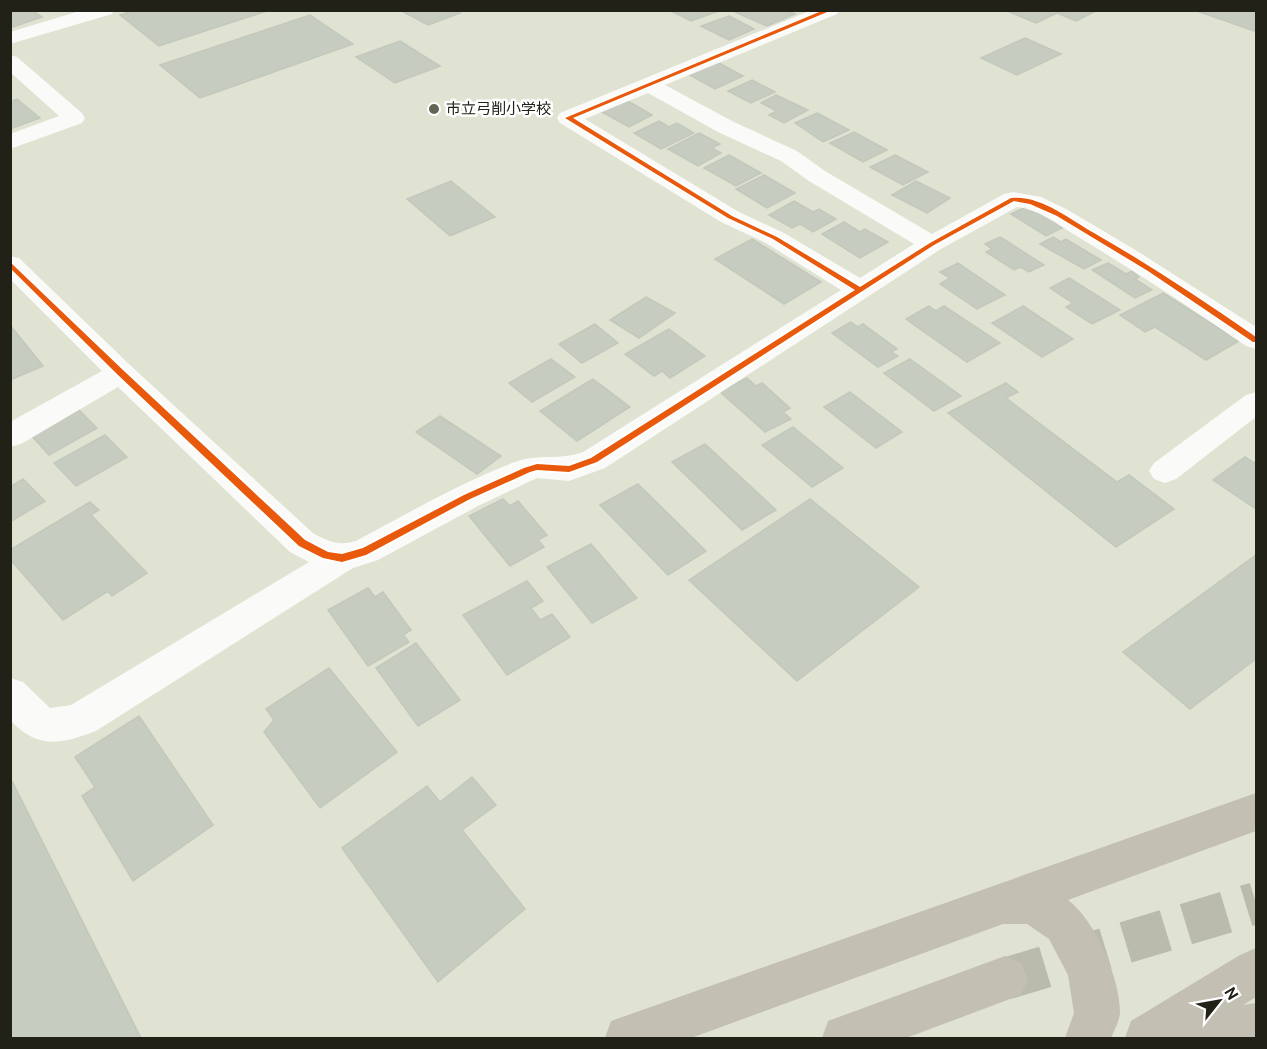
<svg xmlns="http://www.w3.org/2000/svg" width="1267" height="1049" viewBox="0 0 1267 1049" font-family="Cabin,'Noto Sans JP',sans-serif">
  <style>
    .building { fill: #c7ccc0; stroke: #c3c8bc; stroke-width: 1.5 }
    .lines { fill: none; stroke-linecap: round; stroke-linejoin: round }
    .highway-tunnel { stroke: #babbad; stroke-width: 42; stroke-dasharray: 42 21; stroke-linecap: butt }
    .street { fill: #fafbf8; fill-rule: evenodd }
    .highway { fill: #c3bfb3; fill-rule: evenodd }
    .cycleway-casing { stroke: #fff; stroke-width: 4 }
    .cycleway { fill: #e8590c; fill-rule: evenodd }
    .poi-dot { fill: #646558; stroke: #fff; stroke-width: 2 }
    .labels { text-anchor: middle; stroke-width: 5; stroke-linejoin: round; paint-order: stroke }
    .far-poi-label { font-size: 15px; fill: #212117; stroke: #fff; text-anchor: start }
  </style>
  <rect width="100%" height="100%" fill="#e0e2d2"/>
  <!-- building -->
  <path class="building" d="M 10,10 L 32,10 L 42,17 L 10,28 Z
    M 135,10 L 270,10 L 159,46 L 120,15 Z
    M 400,10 L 455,10 L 460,13 L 428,25 Z
    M 669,10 L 717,10 L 719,11 L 691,21 Z
    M 738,10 L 787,10 L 795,14 L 767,26 L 735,12 Z
    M 1005,10 L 1098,10 L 1076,21 L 1057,13 L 1036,23 Z
    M 1194,10 L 1256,10 L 1256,29 L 1254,31 Z
    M 310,15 L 353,44 L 200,98 L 160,65 Z
    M 729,16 L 754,29 L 729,40 L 701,26 Z
    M 1025,38 L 1061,54 L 1017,75 L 981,58 Z
    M 400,41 L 440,66 L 395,83 L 356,57 Z
    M 717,62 L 743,76 L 715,89 L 688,74 Z
    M 752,80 L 775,92 L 751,103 L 728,91 Z
    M 776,95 L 808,110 L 784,123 L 769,115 L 777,111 L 761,103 Z
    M 17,99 L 40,118 L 10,129 L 10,102 Z
    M 628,101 L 652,115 L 629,127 L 602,112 Z
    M 817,113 L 849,130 L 823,142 L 795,123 Z
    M 659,121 L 669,127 L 677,123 L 694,133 L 661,149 L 634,133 Z
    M 854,132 L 887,150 L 863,162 L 830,143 Z
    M 699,133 L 720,144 L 712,148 L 721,153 L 698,166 L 668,149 Z
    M 729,155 L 761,173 L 736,186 L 704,168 Z
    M 895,155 L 928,172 L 903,185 L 870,167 Z
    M 764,175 L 795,193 L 767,208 L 736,189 Z
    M 451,181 L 495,217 L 450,236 L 407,199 Z
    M 916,181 L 950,198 L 927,213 L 892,195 Z
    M 794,201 L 813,212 L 819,209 L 836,219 L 813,232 L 800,224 L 792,228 L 769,215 Z
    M 1028,206 L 1064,227 L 1046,236 L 1011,214 Z
    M 844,222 L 860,232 L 865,229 L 888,242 L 860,258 L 822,234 Z
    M 1000,237 L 1044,265 L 1029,272 L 1020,267 L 1014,270 L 986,252 L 992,249 L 985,244 Z
    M 1053,237 L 1061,242 L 1066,239 L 1101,260 L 1084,269 L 1040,244 Z
    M 752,239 L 821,282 L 784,304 L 715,259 Z
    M 958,263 L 1005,295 L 977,309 L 940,284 L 950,278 L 940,272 Z
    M 1108,263 L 1126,274 L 1132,271 L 1139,277 L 1135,279 L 1152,290 L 1135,298 L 1092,270 Z
    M 1069,278 L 1120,310 L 1092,324 L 1066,307 L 1073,303 L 1050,288 Z
    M 1163,293 L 1239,341 L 1206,360 L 1155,327 L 1145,332 L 1120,315 Z
    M 646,297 L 675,313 L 639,338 L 610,320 Z
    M 929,306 L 936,311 L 944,306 L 1000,343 L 967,362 L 906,319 Z
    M 1023,306 L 1073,339 L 1042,357 L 992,323 Z
    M 851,322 L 858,327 L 863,324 L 897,349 L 891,352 L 898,356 L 878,367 L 832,333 Z
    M 595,324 L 618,343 L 582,363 L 559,344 Z
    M 10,325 L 43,366 L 10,380 Z
    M 669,329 L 705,356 L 670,378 L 662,371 L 654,376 L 625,354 Z
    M 551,359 L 575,377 L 532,402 L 509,383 Z
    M 910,359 L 961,396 L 934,411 L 884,373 Z
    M 747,378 L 756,386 L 762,383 L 790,408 L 783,412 L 791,419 L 765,432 L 720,392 Z
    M 593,379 L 630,407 L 577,441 L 540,411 Z
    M 1006,383 L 1018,392 L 1006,398 L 1117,482 L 1129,475 L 1174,509 L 1116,547 L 948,413 Z
    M 850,392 L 902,432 L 876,448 L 824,407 Z
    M 77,408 L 97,428 L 49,455 L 29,433 Z
    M 440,416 L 501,456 L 477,474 L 416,432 Z
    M 793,427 L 843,468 L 812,487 L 762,445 Z
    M 105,435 L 127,457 L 76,486 L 54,463 Z
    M 705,444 L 776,510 L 742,530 L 672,462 Z
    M 1245,457 L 1256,464 L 1256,509 L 1213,480 Z
    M 23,479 L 45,501 L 10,522 L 10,487 Z
    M 638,484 L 706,551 L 668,575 L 600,505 Z
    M 503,499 L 510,506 L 518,501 L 547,535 L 538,540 L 544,547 L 510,566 L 469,516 Z
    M 810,499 L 919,587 L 797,681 L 689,580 Z
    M 90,502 L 99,510 L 91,515 L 147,573 L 112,596 L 108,591 L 63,620 L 10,559 L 10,550 Z
    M 591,544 L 637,598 L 592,623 L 547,567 Z
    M 1256,555 L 1256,659 L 1190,709 L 1123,652 Z
    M 527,581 L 543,601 L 531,608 L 540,620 L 552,614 L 570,637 L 507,675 L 463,615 Z
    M 368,588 L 375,597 L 383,592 L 411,630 L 403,635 L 409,642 L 368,666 L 328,610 Z
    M 416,643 L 460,700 L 418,726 L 376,668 Z
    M 329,668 L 397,752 L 320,808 L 264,732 L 274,720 L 266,709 Z
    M 139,716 L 213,825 L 133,881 L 82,796 L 95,787 L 75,757 Z
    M 10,777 L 141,1038 L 10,1038 Z
    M 472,777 L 496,805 L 462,830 L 525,909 L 438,982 L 342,848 L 427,786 L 440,802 Z"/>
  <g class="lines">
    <!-- highway-tunnel -->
    <path class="highway-tunnel" d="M 1005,979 L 1256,903"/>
    <!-- street -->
    <path class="street" d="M 83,10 L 114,10 L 112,14 L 10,44 L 10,32 Z
      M 812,10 L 839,10 L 837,14 L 665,85 L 734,122 L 797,151 L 825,171 L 932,234 L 1004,194 L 1013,192 L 1041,197 L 1068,210 L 1137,251 L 1256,327 L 1256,349 L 1246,346 C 1190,307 1133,270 1075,235 C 1057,224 1038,209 1017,207 L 941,249 L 605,468 L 569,481 L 537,478 L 478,506 L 378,560 L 353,568 L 96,731 C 61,744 38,750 10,720 L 10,678 L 23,682 L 50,708 L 71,705 L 309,562 L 290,552 L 118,387 L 21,444 L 10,447 L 10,422 L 102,371 L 10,279 L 10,256 L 19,258 L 131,366 L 314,534 C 331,542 337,546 356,541 C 408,513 460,483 515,462 C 540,453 559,461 583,452 L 841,290 L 766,243 L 721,222 L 560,123 L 557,118 L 560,113 ZM 648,93 L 718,132 L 781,161 L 809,181 L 914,244 L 860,278 L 784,233 L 739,212 L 585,119 Z
      M 10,55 L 17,57 L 82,113 L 85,118 L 82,123 L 10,149 L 10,134 L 59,116 L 10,72 Z
      M 1256,392 L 1256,417 L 1176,479 L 1165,483 L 1154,479 L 1149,471 L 1154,463 L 1246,395 Z"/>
    <!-- highway -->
    <path class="highway" d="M 1256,793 L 1256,831 L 1068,900 C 1095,920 1120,978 1120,1012 C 1120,1020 1114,1031 1111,1038 L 1065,1038 L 1074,1013 L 1068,975 L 1049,939 L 1027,924 L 1003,924 L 691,1038 L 605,1038 L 611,1021 L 628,1015 Z
      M 1256,948 L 1256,997 L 1243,1005 L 1256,1003 L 1256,1038 L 1125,1038 L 1131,1021 L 1240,955 Z
      M 1005,956 L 1021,963 L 1028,979 L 1021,995 L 906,1038 L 822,1038 L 828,1021 Z"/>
    <!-- cycleway casing -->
    <g class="cycleway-casing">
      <path id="cycleway" d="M 824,10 L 832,10 L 573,118 L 732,216 L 777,237 L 860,287 L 930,243 L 1011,198 C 1041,195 1069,219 1094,233 C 1150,265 1203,300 1256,337 L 1256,342 L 1253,342 L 1148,271 L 1057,216 L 1030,204 L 1014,201 L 934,245 L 597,462 L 569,472 L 537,470 L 530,472 L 470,499 L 366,555 L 342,562 L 323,558 L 299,546 L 118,375 L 10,268 L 10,262 L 124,371 L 305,540 L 328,552 L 342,554 L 363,548 L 464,495 L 524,468 L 537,464 L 569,466 L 591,458 L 855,290 L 773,239 L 728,218 L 565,118 Z"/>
    </g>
    <!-- cycleway -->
    <use href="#cycleway" class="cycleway"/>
  </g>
  <!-- markers -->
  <circle class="poi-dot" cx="434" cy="109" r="6"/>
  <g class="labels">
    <!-- far-poi labels -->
    <g class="far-poi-label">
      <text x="446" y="114">市立弓削小学校</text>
    </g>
  </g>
  <!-- border -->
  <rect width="1267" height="1049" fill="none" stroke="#212117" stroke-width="24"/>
  <!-- north arrow -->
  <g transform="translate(1219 1001) rotate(59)" stroke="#ffffff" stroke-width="4.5" paint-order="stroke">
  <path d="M0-4.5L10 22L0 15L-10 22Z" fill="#212117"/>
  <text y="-9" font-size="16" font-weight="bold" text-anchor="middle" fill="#212117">N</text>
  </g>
</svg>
